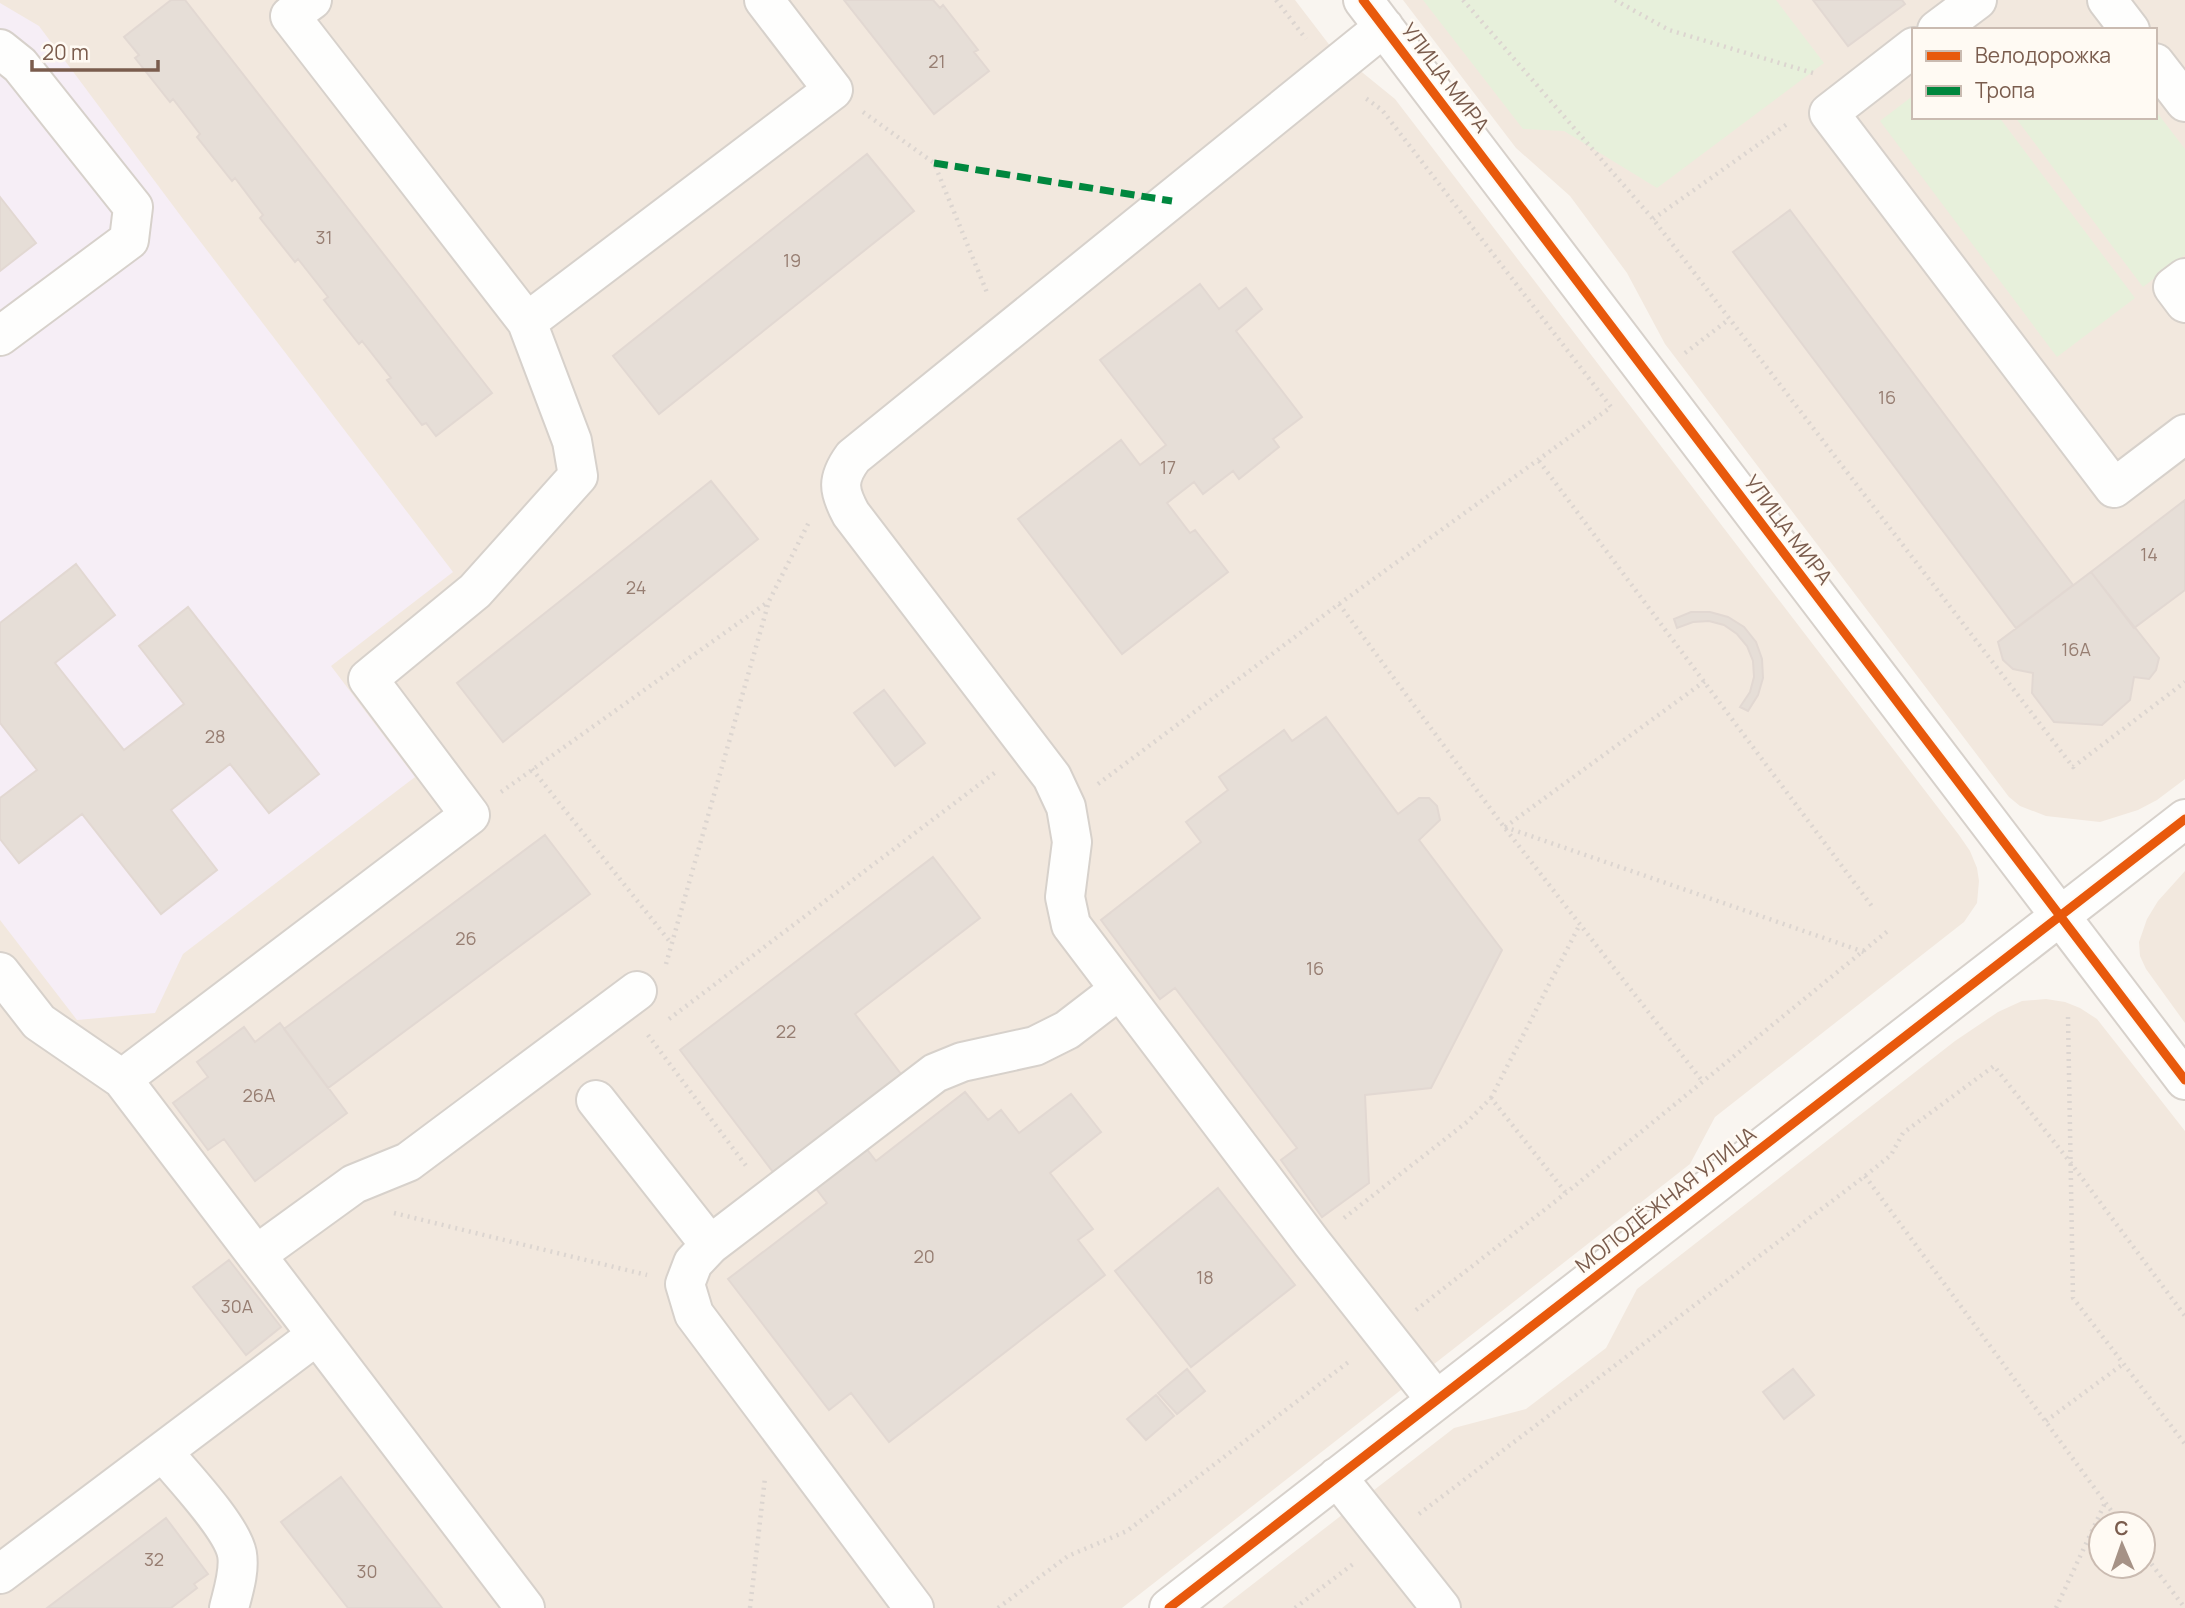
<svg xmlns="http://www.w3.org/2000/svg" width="2185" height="1608" viewBox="0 0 2185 1608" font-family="Manrope,sans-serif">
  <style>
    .residential { fill: #f2e8de; fill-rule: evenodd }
    .education { fill: #f6eef6 }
    .green { fill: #e7f0db }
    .building { fill: #e6ded7; stroke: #e2d8d2; stroke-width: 2 }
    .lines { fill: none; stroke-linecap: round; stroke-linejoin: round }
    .minor-casing { stroke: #d7d1cb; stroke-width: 42 }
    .path { stroke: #dcd5d0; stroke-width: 4.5; stroke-dasharray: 2 5; stroke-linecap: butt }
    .minor { stroke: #fefefd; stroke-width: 38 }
    .quiet { stroke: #00873e; stroke-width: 7; stroke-dasharray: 14 7; stroke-linecap: butt }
    .cycleway-casing { stroke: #fffaf3; stroke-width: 13 }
    .cycleway { stroke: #e8590c; stroke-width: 9 }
    .labels { text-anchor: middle; stroke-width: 5; stroke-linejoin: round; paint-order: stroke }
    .number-label { font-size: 18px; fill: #977e72 }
    .street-label { font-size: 21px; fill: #7a5c4d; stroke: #fffaf3 }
  </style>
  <rect width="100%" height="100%" fill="#f9f5f0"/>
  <!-- residential -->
  <path class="residential" d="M 0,0 L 1295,0 L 1331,47 L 1395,99 L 1959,835 L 1970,851 L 1977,868 L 1979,881 L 1977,903 L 1964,922 L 1715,1117 L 1690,1164 L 1122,1608 L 0,1608 Z
    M 1403,0 L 2185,0 L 2185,779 L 2157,800 L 2138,810 L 2100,822 L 2046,816 L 2020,806 L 2009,797 L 1665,344 L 1627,273 L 1570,196 L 1516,148 ZM 1914,30 L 2155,30 L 2155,117 L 1914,117 Z
    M 2185,871 L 2185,1023 L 2146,969 L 2140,956 L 2139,942 L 2147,919 L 2158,901 Z
    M 2046,999 L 2065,1002 L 2080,1008 L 2097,1019 L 2185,1131 L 2185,1608 L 1222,1608 L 1454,1428 L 1526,1409 L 1606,1348 L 1637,1289 L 1955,1041 L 1998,1012 L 2022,1001 ZM 2101,1524 L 2143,1524 L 2143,1566 L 2101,1566 Z"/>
  <!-- education -->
  <path class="education" d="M 0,3 L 39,26 L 183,219 L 453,572 L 331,666 L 415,777 L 183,954 L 155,1013 L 77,1020 L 0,920 Z"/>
  <!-- green -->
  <path class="green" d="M 1423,0 L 1776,0 L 1824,63 L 1657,188 L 1564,131 L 1523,129 Z
    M 1914,95 L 1914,117 L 1999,117 L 2135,298 L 2057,357 L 1880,121 Z
    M 2155,110 L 2185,149 L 2185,255 L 2143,287 L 2015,117 L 2155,117 Z"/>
  <!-- building -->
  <path class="building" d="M 171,0 L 185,0 L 492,393 L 436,436 L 426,423 L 422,425 L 387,380 L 391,378 L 362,341 L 359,344 L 324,300 L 328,297 L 298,259 L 295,262 L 260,218 L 263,215 L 235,178 L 232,181 L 197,137 L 200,134 L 173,99 L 170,102 L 135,58 L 139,55 L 124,37 Z
    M 844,0 L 933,0 L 940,8 L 943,5 L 978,50 L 974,52 L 989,71 L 934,114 Z
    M 1813,0 L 1902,0 L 1905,4 L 1848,46 Z
    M 867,154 L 914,211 L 659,414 L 613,356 Z
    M 0,197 L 36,243 L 0,271 Z
    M 1790,210 L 2073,585 L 2016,628 L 1733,252 Z
    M 1200,284 L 1219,309 L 1246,288 L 1262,309 L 1236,331 L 1302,417 L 1273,439 L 1279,447 L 1239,479 L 1233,471 L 1203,494 L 1194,482 L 1167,503 L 1190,533 L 1195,530 L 1228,572 L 1122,654 L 1018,519 L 1121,440 L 1140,465 L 1166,445 L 1100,360 Z
    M 711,481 L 758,539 L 503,742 L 457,683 Z
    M 2185,500 L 2185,590 L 2134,628 L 2091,572 Z
    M 76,564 L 115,615 L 55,663 L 124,750 L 184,704 L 139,646 L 188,607 L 319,774 L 269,813 L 230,764 L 171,810 L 217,870 L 161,914 L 82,814 L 19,863 L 0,839 L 0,798 L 37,770 L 0,723 L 0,623 Z
    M 2091,572 L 2159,658 L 2156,670 L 2149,679 L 2134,677 L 2130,700 L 2102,725 L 2054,722 L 2032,693 L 2033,673 L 2013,669 L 2003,660 L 1998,642 Z
    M 1691,612 L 1710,612 L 1728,617 L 1744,627 L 1756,642 L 1762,659 L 1763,678 L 1758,695 L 1748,711 L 1740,707 L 1750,692 L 1754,677 L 1753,661 L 1747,646 L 1737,634 L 1724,625 L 1709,621 L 1693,622 L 1677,628 L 1674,619 Z
    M 884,690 L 925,743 L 895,766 L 854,713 Z
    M 1326,717 L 1398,814 L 1419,798 L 1429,798 L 1437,806 L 1440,820 L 1419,840 L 1502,950 L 1431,1088 L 1365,1095 L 1369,1183 L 1322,1217 L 1281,1160 L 1297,1148 L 1175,988 L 1160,999 L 1101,920 L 1201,842 L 1186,822 L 1228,790 L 1219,777 L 1284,730 L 1292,741 Z
    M 545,835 L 590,894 L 328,1088 L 284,1029 Z
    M 933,857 L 980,918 L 855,1014 L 901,1074 L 773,1172 L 680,1050 Z
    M 280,1023 L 347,1113 L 255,1181 L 224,1139 L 208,1150 L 173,1103 L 208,1077 L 197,1062 L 244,1027 L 255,1042 Z
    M 965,1092 L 988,1120 L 1001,1110 L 1019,1133 L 1071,1094 L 1101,1132 L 1050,1173 L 1093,1229 L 1078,1240 L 1105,1275 L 889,1442 L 851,1393 L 829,1410 L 728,1279 L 827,1203 L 811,1182 L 862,1143 L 876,1161 Z
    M 1218,1188 L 1295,1285 L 1191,1367 L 1115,1271 Z
    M 229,1260 L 281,1327 L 246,1355 L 193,1287 Z
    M 1187,1369 L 1205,1391 L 1177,1414 L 1158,1393 Z
    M 1793,1369 L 1814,1395 L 1784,1419 L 1763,1392 Z
    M 1156,1395 L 1174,1416 L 1146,1440 L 1127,1419 Z
    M 341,1477 L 386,1536 L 442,1608 L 348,1608 L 281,1522 Z
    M 166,1518 L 208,1574 L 194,1584 L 197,1588 L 171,1608 L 47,1608 Z"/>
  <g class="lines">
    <!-- minor casing -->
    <g class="minor-casing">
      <path id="minor" d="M 312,0 L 290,16 L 527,322 L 833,90 L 764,0
        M 1363,0 L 2185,1080
        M 2107,0 L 2130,30
        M 1384,27 L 853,457 C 837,479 838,490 851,514 L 1052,777 L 1066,807 L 1072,842 L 1065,897 L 1071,925 L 1312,1243 L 1436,1400
        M 1937,30 L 1977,0
        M 1914,47 L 1829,113 L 2114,488 L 2185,434
        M 0,49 L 20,65 L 133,207 L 129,240 L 0,336
        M 2155,63 L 2185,102
        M 2185,278 L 2173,287 L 2185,303
        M 0,972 L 39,1022 L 122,1079 L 525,1608
        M 122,1079 L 470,815 L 368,679 L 475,591 L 578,476 L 572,441 L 527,322
        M 596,1100 L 710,1245
        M 256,1255 L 354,1184 L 408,1162 L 637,991
        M 163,1452 C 182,1475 232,1527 237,1554 C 240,1571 233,1592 229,1608
        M 1337,1477 L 1441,1608
        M 0,1574 L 317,1335
        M 914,1608 L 694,1314 L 685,1284 L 693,1263 L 710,1245 L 935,1073 L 962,1062 L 1035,1046 L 1067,1030 L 1119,990
        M 1169,1608 L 2185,819"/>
    </g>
    <!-- path -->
    <path class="path" d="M 1276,0 L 1306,39
      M 1463,0 L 1653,219 L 2073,767 L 2185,682
      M 1615,0 L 1669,30 L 1813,73
      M 863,112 L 934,163 L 988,295
      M 1653,219 L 1790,122
      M 1685,353 L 1728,320
      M 1539,461 L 1874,909
      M 1339,604 L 1504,827 L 1703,1082
      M 532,769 L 671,943
      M 1098,784 L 1339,604 L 1611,407 L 1382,110 L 1364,97
      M 501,792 L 768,602
      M 1505,827 L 1864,952
      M 1505,827 L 1705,681
      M 666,964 L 769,601 L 810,520
      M 2068,1017 L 2073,1298 L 2185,1444
      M 669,1019 L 997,771
      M 648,1035 L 747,1167
      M 1491,1098 L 1580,924
      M 1865,1176 L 2121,1524
      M 394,1213 L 647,1275
      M 1344,1218 L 1467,1122 L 1491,1098 L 1566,1193
      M 1416,1310 L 1566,1193 L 1889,930
      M 2046,1421 L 2123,1364
      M 1419,1514 L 1865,1176 L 1891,1155 L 1903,1133 L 1994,1066 L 2070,1162 L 2185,1316
      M 2143,1553 L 2185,1608
      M 750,1608 L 765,1478
      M 998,1608 L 1068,1556 L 1127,1531 L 1351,1360
      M 1295,1608 L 1353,1564
      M 2056,1608 L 2105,1503"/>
    <!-- minor -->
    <use href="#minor" class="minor"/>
    <!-- quiet -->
    <path class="quiet" d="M 934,163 L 1172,201"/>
    <!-- cycleway casing -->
    <g class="cycleway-casing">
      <path id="cycleway" d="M 1363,0 L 2185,1080
        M 1169,1608 L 2185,819"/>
    </g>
    <!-- cycleway -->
    <use href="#cycleway" class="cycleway"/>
  </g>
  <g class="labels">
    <!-- number labels -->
    <g class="number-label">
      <text x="937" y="68">21</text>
      <text x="324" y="244">31</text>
      <text x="792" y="267">19</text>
      <text x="1887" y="404">16</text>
      <text x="1168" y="474">17</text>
      <text x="2149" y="561">14</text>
      <text x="636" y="594">24</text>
      <text x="2076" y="656">16А</text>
      <text x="215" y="743">28</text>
      <text x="466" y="945">26</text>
      <text x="1315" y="975">16</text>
      <text x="786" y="1038">22</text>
      <text x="259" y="1102">26А</text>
      <text x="924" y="1263">20</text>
      <text x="1205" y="1284">18</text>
      <text x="237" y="1313">30А</text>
      <text x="154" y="1566">32</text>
      <text x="367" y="1578">30</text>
    </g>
    <!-- street labels -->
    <g class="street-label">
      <text transform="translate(1445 78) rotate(53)" y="7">УЛИЦА МИРА</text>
      <text transform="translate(1788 530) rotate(53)" y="7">УЛИЦА МИРА</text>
      <text transform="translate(1666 1200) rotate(-38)" y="7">МОЛОДЁЖНАЯ УЛИЦА</text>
    </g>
  </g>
  <!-- legend -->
  <rect x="1912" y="28" width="245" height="91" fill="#fffaf3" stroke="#cabbb1" stroke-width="2"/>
  <rect x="1926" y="51" width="35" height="10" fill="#e8590c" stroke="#cabbb1" stroke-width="2"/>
  <text x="1975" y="63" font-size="21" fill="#7a5c4d">Велодорожка</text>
  <rect x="1926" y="86" width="35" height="10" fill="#00873e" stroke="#cabbb1" stroke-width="2"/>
  <text x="1975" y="98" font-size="21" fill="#7a5c4d">Тропа</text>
  <!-- north arrow -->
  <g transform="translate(2122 1545) rotate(358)"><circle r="33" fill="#fffaf3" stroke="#cabbb1" stroke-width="2"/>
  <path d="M0-5L12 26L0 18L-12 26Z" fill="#a69286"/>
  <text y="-10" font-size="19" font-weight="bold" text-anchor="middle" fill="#7a5c4d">С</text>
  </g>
  <!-- scale -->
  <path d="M32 60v10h126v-10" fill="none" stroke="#7a5c4d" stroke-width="3.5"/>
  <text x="42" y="60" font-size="21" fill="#7a5c4d" stroke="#fffaf3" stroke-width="5" paint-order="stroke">20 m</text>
</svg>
